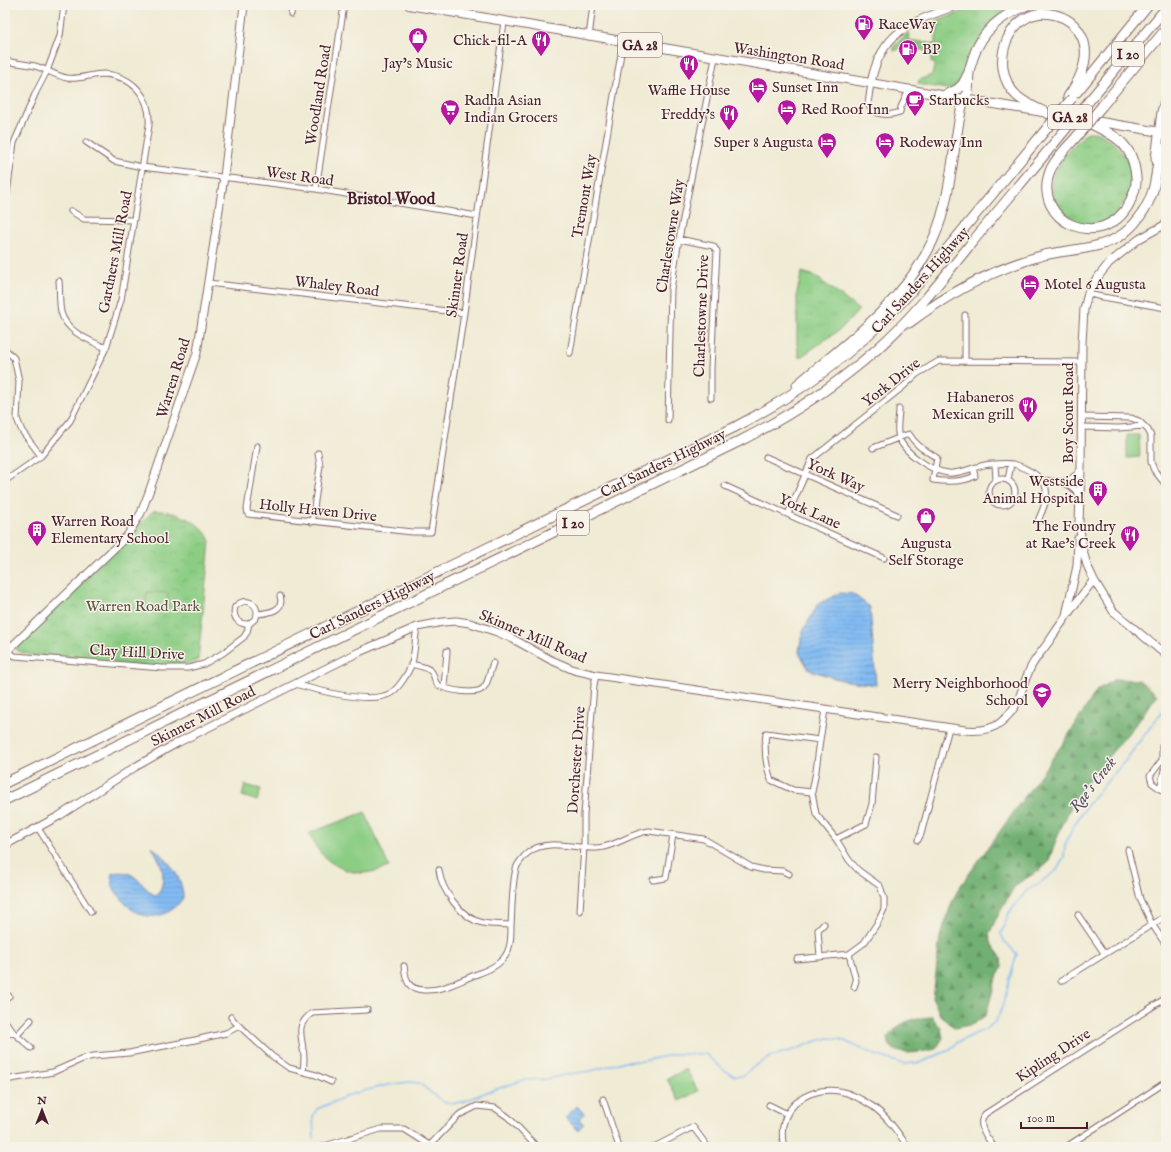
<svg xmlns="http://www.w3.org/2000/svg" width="1171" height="1152" viewBox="0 0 1171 1152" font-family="'IM FELL English',serif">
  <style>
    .grass { fill: url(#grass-tufts); stroke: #6b7658 }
    .forest { fill: url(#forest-firs); stroke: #5e684e }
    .park { fill: url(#park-crowns); stroke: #6b7658 }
    .garden { fill: #8ccd84; stroke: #6b7658 }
    .water { fill: url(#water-rules); stroke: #666d8f }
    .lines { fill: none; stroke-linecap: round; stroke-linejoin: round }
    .stream { stroke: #82bbf3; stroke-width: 1.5 }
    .street-casing { stroke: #846666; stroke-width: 7 }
    .secondary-casing { stroke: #846666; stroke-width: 9 }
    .primary-casing { stroke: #846666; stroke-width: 10 }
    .highway-casing { stroke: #846666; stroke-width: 11 }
    .street { stroke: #fff; stroke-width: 5 }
    .secondary { stroke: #fff; stroke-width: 7 }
    .primary { stroke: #fff; stroke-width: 8 }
    .highway { stroke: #fff; stroke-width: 9 }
    .highway-bridge-casing { stroke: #846666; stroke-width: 11; stroke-linecap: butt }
    .highway-bridge { stroke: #fff; stroke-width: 9 }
    .labels { text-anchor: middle; stroke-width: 3; stroke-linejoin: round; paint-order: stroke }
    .shield { fill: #f7f3e8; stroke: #7e5f64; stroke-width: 1 }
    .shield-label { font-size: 14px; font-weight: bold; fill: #4a1f2b }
    .poi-label { font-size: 15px; fill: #4a1f2b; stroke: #f7f3e8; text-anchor: start }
    .street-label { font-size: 15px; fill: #4a1f2b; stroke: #f7f3e8 }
    .park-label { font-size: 15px; fill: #5e5346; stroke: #f7f3e8 }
    .neighbourhood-label { font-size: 16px; font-weight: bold; fill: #4a1f2b; stroke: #f7f3e8 }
    .water-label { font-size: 16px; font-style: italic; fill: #5b4e67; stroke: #f7f3e8 }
  </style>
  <defs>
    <pattern id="grass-tufts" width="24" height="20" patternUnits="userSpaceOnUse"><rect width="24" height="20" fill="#8ccd84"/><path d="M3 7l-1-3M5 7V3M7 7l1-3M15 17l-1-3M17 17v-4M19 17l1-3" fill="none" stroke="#7ab072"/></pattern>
    <pattern id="forest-firs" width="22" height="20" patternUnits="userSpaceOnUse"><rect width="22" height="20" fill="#71b072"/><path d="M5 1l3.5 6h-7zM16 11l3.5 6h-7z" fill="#5f8f5e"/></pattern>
    <pattern id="park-crowns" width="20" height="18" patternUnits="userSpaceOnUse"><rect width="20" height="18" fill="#8ccd84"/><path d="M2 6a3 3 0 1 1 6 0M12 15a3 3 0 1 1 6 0" fill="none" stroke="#7ab072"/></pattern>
    <pattern id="water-rules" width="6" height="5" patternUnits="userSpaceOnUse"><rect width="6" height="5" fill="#82bbf3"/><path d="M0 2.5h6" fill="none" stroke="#72a0d0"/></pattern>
  </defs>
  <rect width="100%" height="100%" fill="#f7f3e8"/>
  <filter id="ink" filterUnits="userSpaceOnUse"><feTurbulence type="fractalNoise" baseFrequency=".025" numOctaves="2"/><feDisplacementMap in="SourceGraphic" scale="8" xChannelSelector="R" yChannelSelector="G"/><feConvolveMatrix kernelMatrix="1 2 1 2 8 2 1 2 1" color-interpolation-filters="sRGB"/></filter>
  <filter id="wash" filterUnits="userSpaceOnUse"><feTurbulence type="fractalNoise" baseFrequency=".012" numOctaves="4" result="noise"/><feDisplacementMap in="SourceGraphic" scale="16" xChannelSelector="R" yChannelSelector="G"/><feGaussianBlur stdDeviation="0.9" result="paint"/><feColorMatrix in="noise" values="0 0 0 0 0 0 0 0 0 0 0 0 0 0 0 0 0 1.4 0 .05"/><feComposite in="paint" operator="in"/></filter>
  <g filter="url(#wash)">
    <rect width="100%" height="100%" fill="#f0ebd4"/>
    <!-- grass -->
    <path class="grass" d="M 979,5 L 1019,5 L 969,55 L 962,78 L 956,85 L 949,89 L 946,89 L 918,84 L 919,80 L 932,75 L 935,63 L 931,62 L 932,52 L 913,48 L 909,51 L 909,49 L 900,47 L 899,49 L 894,51 L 893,47 L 908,32 L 910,34 L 909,40 L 935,44 L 939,23 L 935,23 L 935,22 Z
      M 1087,132 C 1090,132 1094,132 1096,132 C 1108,136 1122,150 1127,160 C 1133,174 1133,187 1125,201 C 1121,207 1118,213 1112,217 C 1081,240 1040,209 1055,171 C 1061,156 1076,143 1087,132 Z
      M 802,272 L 815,276 L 859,310 L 841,329 L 799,358 L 797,344 L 797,292 Z"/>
    <!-- forest -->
    <path class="forest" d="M 1115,679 L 1139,680 L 1157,695 L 1140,719 L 1087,782 L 1073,802 L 1058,835 L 1048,863 L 1040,870 L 1017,884 L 1013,889 L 995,921 L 989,935 L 992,945 L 1001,957 L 1002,968 L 996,979 L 986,1015 L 974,1024 L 956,1028 L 948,1023 L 940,1015 L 933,999 L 940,937 L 952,902 L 959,888 L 1064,742 L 1097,690 Z
      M 932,1017 L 941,1028 L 943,1038 L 936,1049 C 920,1052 891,1060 887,1038 C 903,1020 909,1019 932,1017 Z"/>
    <!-- park -->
    <path class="park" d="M 153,511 C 172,509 205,522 210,542 L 198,660 L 195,662 L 162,668 L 31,655 L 17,651 L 16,648 L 19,644 Z
      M 245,785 L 261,789 L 257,801 L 242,796 Z"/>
    <!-- garden -->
    <path class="garden" d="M 1127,435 L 1139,435 L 1140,457 L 1127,458 Z
      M 147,592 L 168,593 L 167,607 L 146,606 Z
      M 365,812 L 389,867 C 380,870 370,873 361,873 C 346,872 329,864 320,852 C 315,847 312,839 309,833 Z
      M 686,1069 L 698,1091 L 679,1101 L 667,1079 Z"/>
    <!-- water -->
    <path class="water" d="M 840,593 L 853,594 L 870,607 L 876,685 L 841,680 L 809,670 L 799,652 L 802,633 L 818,604 Z
      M 151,846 C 167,858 183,877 183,898 C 166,923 138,922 121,898 C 118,894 113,889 112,885 C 111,882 112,876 112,873 C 136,869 137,882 154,895 L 158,894 C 168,878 161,860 151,846 Z
      M 577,1106 L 585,1114 L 579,1119 L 584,1124 L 578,1130 L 565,1118 Z"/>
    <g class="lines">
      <!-- stream -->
      <path class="stream" d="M 314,1139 L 313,1116 L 317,1109 L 352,1094 L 387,1085 L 409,1082 L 419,1083 L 443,1102 L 454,1103 L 462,1102 L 487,1092 L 524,1080 L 547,1079 L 569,1074 L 591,1071 L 622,1062 L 643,1061 L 676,1054 L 705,1054 L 725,1071 L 735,1076 L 742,1076 L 755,1066 L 772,1056 L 797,1049 L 816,1041 L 829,1038 L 840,1039 L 873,1054 L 897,1062 L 905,1064 L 922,1062 L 949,1050 L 958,1042 L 984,1030 L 995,1022 L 1000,1013 L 1006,994 L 1011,974 L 1017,954 L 1005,942 L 1001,934 L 1009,913 L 1028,889 L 1037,885 L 1057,870 L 1064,857 L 1065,845 L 1073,827 L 1090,801 L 1125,761 L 1166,706"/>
    </g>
  </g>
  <g filter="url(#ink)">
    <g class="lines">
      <!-- street casing -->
      <g class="street-casing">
        <path id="street" d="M 291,14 L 292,5
          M 589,37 L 593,5
          M 5,61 C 15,63 26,64 35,66 C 46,69 56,76 67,78 C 79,80 91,74 104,74 C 132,76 151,96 149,125 L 121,300 L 106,348 L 70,421 L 41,456 L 5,481
          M 871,83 L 868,104 C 873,116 889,116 900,112 L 901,107 L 909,90
          M 86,142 L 114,161 L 142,167 L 316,189 L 477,216
          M 5,158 L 12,159
          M 316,189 L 344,5
          M 5,207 L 14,143 L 36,92 L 47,71 L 60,36 L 64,5
          M 71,211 L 84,219 L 134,220
          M 679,239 L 713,246 L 717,251 L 711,368 L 711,398
          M 59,281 C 60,291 59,302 61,312 C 66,332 89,340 106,348
          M 208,283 L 464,313
          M 1088,293 L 1097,296 L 1166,308
          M 965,315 L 965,361
          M 5,349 L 14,358 L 19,381 L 17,419 L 22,431 L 41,456
          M 570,353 L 623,42
          M 899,409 C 899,416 897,425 898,433 C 900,451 931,471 948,473 C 961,475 978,464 992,464 C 999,464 1007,463 1014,464 C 1024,467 1045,477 1046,489 C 1048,500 1042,511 1038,521
          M 1082,417 L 1131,418 L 1139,421 L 1148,430 L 1151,436 L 1151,462 L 1154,470 L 1166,485
          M 668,420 L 671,289 L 679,239 L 715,58
          M 1082,427 L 1119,428 L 1144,426
          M 257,446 L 247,509 L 248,514 L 412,532 L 431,532 L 464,313 L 504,22
          M 873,448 L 906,435 L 909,434 C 917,447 925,450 937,458 L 933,480 C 946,482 963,482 975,476 L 973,468
          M 766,457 L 897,515
          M 995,464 L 996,480
          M989 492a13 13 0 1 1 26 0a13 13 0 1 1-26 0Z
          M 1008,480 L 1011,464
          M 1042,480 L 1061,482
          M 725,486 L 884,558
          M 1080,497 C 1076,488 1069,485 1061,482 C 1070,481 1075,477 1080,470
          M 788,514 L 812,459 L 904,386 L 917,374 L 939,361 L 1082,362
          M 312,522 L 320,466 L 318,453
          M 257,614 C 268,613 285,611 280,596
          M 7,651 L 15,656 L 162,668 L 188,668 L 204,664 L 223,653 L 244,637 L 247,632 L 249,624 L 256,618 C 261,604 245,595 235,607 C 232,617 238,625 249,624
          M 411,664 C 418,666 430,667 433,674 C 435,678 434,682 438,685 C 447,690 479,697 485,686 C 489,680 490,670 493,663
          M 295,684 C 316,690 371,705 391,693 C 399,688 409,672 412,663 C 415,652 415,638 417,627
          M 444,687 L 447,651
          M 1162,746 L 1162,760 L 1150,776 L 1152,783 L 1166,793
          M 1160,789 L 1164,770 L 1166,768
          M 812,792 L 793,790 L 771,780 C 765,764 764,750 766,733 L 820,740
          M 38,828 L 91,912
          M 836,839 L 866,824 L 872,804 L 876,757
          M 918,840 L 921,834 L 949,728
          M 1128,850 L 1140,899 L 1152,924 L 1166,945
          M 439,870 C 441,890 462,919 483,923 C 492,925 502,924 511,925
          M 653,880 L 666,878 L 673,835
          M 580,911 L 584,846 L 584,815 L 594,685 L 596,675
          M 1078,915 L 1104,953
          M 849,954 L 856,981 L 854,987
          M 820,957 L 818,930 L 824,924
          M 797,959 L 849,954 L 864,943 L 878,922 L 884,909 L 884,898 L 880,886 L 858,870 L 849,860 L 836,839 L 816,814 L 812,792 L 816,771 L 820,740 L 825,710
          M 404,966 C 406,981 407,989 424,990 C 441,991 455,983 470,977 C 481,972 494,969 502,960 C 511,951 511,938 511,926 C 512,912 512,877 517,866 C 520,861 525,855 529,852 C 547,838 576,849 597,848 C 616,847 630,833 649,831 L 704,839 L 751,867 L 764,870 L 783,871 L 789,874
          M 1061,981 L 1166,916
          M 5,999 L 9,996
          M 231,1017 L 235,1022 L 272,1056 L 289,1068 L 316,1075 L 331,1082
          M 5,1021 L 14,1033 L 5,1034
          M 14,1033 L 31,1048
          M 17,1035 L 31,1020
          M 303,1071 C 304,1064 305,1057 303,1049 C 301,1033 296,1025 312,1013 L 367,1010
          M 5,1080 L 53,1072 L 85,1058 L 94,1056 L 129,1053 L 195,1040 L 226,1033 L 239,1026
          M 603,1099 L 619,1147
          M 769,1105 L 787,1114
          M 350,1138 L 353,1147
          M 430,1145 L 459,1115 L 477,1106 L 495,1108 L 508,1117 L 537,1147
          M 321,1147 L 381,1129 L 404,1129 L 431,1146
          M 654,1147 L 693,1127 L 708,1147
          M 784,1147 C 775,1111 804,1086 839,1091 C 850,1093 863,1100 872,1106 C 887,1116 898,1133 908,1147
          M 994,1147 C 987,1137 976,1125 985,1114 L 1166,998
          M 1066,1147 L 1166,1082"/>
      </g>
      <!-- secondary casing -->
      <g class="secondary-casing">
        <path id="secondary" d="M 871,83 C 881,30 914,21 959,5
          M 1166,224 L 1139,239 L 1109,263 L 1094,282 L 1088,293 L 1084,309 L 1082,343 L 1081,469 L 1079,522 L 1083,551 L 1087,565 L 1094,580 L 1113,611 L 1166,655
          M 1066,615 L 1077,566 L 1078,538
          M 5,653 L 127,536 L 141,513 L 149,492 L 197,353 L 224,177 L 244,5
          M 5,845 L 59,816 L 135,767 L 177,743 L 359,652 L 417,627 L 443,622 L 456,621 L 470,623 L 497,632 L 513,639 L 551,660 L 574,670 L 596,675 L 965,730 C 976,731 990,731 1000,723 C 1023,704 1019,690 1031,667 C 1036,657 1044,649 1050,640 C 1064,619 1078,599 1094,580"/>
      </g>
      <!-- primary casing -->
      <g class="primary-casing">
        <path id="primary" d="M 409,5 C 661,48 913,91 1166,133"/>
      </g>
      <!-- highway casing -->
      <g class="highway-casing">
        <path id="highway" d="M 1077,92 L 1148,5
          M 943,96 L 958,89 L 963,84 L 968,74
          M 1089,101 L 1166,8
          M 1102,106 L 1166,29
          M 1049,114 C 1039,109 1026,104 1017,96 C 985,66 1010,2 1056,15 C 1067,18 1076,25 1081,35 C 1092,56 1080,80 1068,97
          M 1078,135 C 1069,146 1055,158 1050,171 C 1031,222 1102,253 1129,204 C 1133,195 1137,187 1136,177 C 1133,141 1111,133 1082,120
          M 1156,159 L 1162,112 L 1166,98
          M 909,323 C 949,293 996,268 1044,255 C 1070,249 1101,250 1123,234 C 1139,222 1152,201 1155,181 C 1158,168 1156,156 1166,147
          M 797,385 C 844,345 898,307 927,252 C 951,209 951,158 961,111 C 962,104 966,98 968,91 C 969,85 968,79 969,73 C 969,68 972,63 973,58 C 982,30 1001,16 1027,5
          M 5,783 L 735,427 C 805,391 866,344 918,284 L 1043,133
          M 5,800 L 738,442 C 788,417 834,387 876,350 C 911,319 940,282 969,246 C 999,209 1030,173 1060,136"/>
      </g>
      <!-- street -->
      <use href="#street" class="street"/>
      <!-- secondary -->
      <use href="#secondary" class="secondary"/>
      <!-- primary -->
      <use href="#primary" class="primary"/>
      <!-- highway -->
      <use href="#highway" class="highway"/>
      <!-- highway-bridge casing -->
      <g class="highway-bridge-casing">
        <path id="highway-bridge" d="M 1043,133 L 1072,98
          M 1078,135 L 1102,106
          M 1060,136 L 1089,101"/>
      </g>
      <!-- highway-bridge -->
      <use href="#highway-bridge" class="highway-bridge"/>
    </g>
  </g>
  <!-- icons -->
  <defs>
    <g id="fuel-pin" transform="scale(1)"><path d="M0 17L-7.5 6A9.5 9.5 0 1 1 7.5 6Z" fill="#b5179e" stroke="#f7f3e8"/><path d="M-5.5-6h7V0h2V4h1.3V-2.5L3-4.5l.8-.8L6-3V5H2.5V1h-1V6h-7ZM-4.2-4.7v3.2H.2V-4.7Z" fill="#fff"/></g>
    <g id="shop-pin" transform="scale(1)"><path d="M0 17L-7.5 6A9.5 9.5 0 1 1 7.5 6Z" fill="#b5179e" stroke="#f7f3e8"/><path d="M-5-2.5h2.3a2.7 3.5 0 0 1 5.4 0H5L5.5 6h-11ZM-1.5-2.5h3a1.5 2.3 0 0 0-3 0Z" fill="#fff"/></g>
    <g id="restaurant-pin" transform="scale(1)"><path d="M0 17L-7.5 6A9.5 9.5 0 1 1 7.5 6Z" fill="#b5179e" stroke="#f7f3e8"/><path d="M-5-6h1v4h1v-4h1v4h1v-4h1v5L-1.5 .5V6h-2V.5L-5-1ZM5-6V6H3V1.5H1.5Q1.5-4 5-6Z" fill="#fff"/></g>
    <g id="hotel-pin" transform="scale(1)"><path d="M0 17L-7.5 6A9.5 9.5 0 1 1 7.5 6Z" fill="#b5179e" stroke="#f7f3e8"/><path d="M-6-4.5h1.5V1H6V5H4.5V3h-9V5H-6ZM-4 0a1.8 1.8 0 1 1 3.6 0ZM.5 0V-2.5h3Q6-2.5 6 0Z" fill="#fff"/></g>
    <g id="cafe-pin" transform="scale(1)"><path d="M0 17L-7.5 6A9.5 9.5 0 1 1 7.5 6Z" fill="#b5179e" stroke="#f7f3e8"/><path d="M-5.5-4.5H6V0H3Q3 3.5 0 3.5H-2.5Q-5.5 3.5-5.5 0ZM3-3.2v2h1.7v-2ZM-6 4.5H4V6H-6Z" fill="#fff"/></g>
    <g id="supermarket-pin" transform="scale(1)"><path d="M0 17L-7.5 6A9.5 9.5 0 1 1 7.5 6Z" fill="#b5179e" stroke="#f7f3e8"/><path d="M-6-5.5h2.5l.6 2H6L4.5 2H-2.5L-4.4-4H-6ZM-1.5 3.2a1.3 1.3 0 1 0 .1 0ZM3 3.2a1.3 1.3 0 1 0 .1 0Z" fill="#fff"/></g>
    <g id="building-pin" transform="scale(1)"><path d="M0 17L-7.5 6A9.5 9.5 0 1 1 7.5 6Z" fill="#b5179e" stroke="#f7f3e8"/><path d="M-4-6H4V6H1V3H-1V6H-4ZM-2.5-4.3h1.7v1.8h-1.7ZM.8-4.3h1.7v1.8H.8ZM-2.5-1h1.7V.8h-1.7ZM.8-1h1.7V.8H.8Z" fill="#fff"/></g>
    <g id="school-pin" transform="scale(1)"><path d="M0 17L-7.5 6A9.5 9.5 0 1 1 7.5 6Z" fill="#b5179e" stroke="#f7f3e8"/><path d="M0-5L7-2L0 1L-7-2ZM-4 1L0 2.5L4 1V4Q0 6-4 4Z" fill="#fff"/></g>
  </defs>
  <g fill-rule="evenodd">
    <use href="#fuel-pin" x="864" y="24"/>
    <use href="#shop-pin" x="418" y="37"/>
    <use href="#restaurant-pin" x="541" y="40"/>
    <use href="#fuel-pin" x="908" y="49"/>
    <use href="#restaurant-pin" x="689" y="64"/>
    <use href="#hotel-pin" x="758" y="87"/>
    <use href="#cafe-pin" x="915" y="100"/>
    <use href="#supermarket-pin" x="450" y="109"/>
    <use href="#hotel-pin" x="787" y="109"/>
    <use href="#restaurant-pin" x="729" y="114"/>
    <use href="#hotel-pin" x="827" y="142"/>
    <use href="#hotel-pin" x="885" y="142"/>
    <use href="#hotel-pin" x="1030" y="284"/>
    <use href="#restaurant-pin" x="1028" y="406"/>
    <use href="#building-pin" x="1098" y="490"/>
    <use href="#shop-pin" x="926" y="517"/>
    <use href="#building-pin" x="37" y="530"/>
    <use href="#restaurant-pin" x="1130" y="535"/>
    <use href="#school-pin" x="1042" y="692"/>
  </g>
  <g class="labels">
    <!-- shield labels -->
    <g class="shield">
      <rect x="618" y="33" width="44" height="24" rx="3"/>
      <rect x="1112" y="42" width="32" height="24" rx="3"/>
      <rect x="1048" y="105" width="44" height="24" rx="3"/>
      <rect x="557" y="511" width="32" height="24" rx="3"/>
    </g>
    <g class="shield-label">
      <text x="640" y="50">GA 28</text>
      <text x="1128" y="59">I 20</text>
      <text x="1070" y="122">GA 28</text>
      <text x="573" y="528">I 20</text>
    </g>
    <!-- poi labels -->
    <g class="poi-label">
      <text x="878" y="29">RaceWay</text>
      <text x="527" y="45" text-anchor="end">Chick-fil-A</text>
      <text x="922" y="54">BP</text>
      <text x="418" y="68" text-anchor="middle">Jay's Music</text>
      <text x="772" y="92">Sunset Inn</text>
      <text x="689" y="95" text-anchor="middle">Waffle House</text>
      <text x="464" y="105">Radha Asian<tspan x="464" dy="17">Indian Grocers</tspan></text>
      <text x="929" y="105">Starbucks</text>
      <text x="801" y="114">Red Roof Inn</text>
      <text x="715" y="119" text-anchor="end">Freddy's</text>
      <text x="813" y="147" text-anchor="end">Super 8 Augusta</text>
      <text x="899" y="147">Rodeway Inn</text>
      <text x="1044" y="289">Motel 6 Augusta</text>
      <text x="1014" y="402" text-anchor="end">Habaneros<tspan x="1014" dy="17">Mexican grill</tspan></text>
      <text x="1084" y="486" text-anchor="end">Westside<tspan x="1084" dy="17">Animal Hospital</tspan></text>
      <text x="51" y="526">Warren Road<tspan x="51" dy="17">Elementary School</tspan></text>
      <text x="1116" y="531" text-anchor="end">The Foundry<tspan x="1116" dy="17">at Rae's Creek</tspan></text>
      <text x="926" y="548" text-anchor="middle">Augusta<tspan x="926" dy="17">Self Storage</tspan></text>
      <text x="1028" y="688" text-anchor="end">Merry Neighborhood<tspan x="1028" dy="17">School</tspan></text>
    </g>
    <!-- street labels -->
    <g class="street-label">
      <text transform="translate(789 56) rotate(9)" y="5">Washington Road</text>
      <text transform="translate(318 95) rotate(-81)" y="5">Woodland Road</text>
      <text transform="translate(300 176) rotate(8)" y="5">West Road</text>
      <text transform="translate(584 196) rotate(-80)" y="5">Tremont Way</text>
      <text transform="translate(670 236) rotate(-81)" y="5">Charlestowne Way</text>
      <text transform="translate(115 252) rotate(-79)" y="5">Gardners Mill Road</text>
      <text transform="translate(457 275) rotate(-82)" y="5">Skinner Road</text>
      <text transform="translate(920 280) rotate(-48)" y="5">Carl Sanders Highway</text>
      <text transform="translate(337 286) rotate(7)" y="5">Whaley Road</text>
      <text transform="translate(701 316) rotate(-88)" y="5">Charlestowne Drive</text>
      <text transform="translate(173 378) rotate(-73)" y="5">Warren Road</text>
      <text transform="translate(891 382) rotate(-38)" y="5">York Drive</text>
      <text transform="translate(1068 413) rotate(-90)" y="5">Boy Scout Road</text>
      <text transform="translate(663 463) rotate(-26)" y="5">Carl Sanders Highway</text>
      <text transform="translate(836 475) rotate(24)" y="5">York Way</text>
      <text transform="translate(318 510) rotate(6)" y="5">Holly Haven Drive</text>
      <text transform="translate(810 511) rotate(24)" y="5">York Lane</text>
      <text transform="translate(372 605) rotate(-26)" y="5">Carl Sanders Highway</text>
      <text transform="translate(533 636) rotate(23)" y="5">Skinner Mill Road</text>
      <text transform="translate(137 652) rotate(3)" y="5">Clay Hill Drive</text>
      <text transform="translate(203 716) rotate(-27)" y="5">Skinner Mill Road</text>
      <text transform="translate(576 760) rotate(-86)" y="5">Dorchester Drive</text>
      <text transform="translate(1053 1055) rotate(-33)" y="5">Kipling Drive</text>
    </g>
    <!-- park labels -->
    <g class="park-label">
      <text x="143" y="611">Warren Road Park</text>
    </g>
    <!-- neighbourhood labels -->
    <g class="neighbourhood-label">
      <text x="391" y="204">Bristol Wood</text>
    </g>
    <!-- water labels -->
    <g class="water-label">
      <text transform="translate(1092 784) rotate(-52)" y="6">Rae's Creek</text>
    </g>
  </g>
  <!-- margin -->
  <rect width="1171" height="1152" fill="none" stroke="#f7f3e8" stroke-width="20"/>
  <!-- north arrow -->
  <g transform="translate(42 1110)" stroke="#f7f3e8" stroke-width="3" paint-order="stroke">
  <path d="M0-3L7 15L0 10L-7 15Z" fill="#4a1f2b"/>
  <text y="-6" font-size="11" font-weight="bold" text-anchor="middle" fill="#4a1f2b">N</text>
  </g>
  <!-- scale -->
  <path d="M1021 1122v6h66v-6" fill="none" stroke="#4a1f2b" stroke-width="2"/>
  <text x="1027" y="1122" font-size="12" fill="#4a1f2b" stroke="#f7f3e8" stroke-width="3" paint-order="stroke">100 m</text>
</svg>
